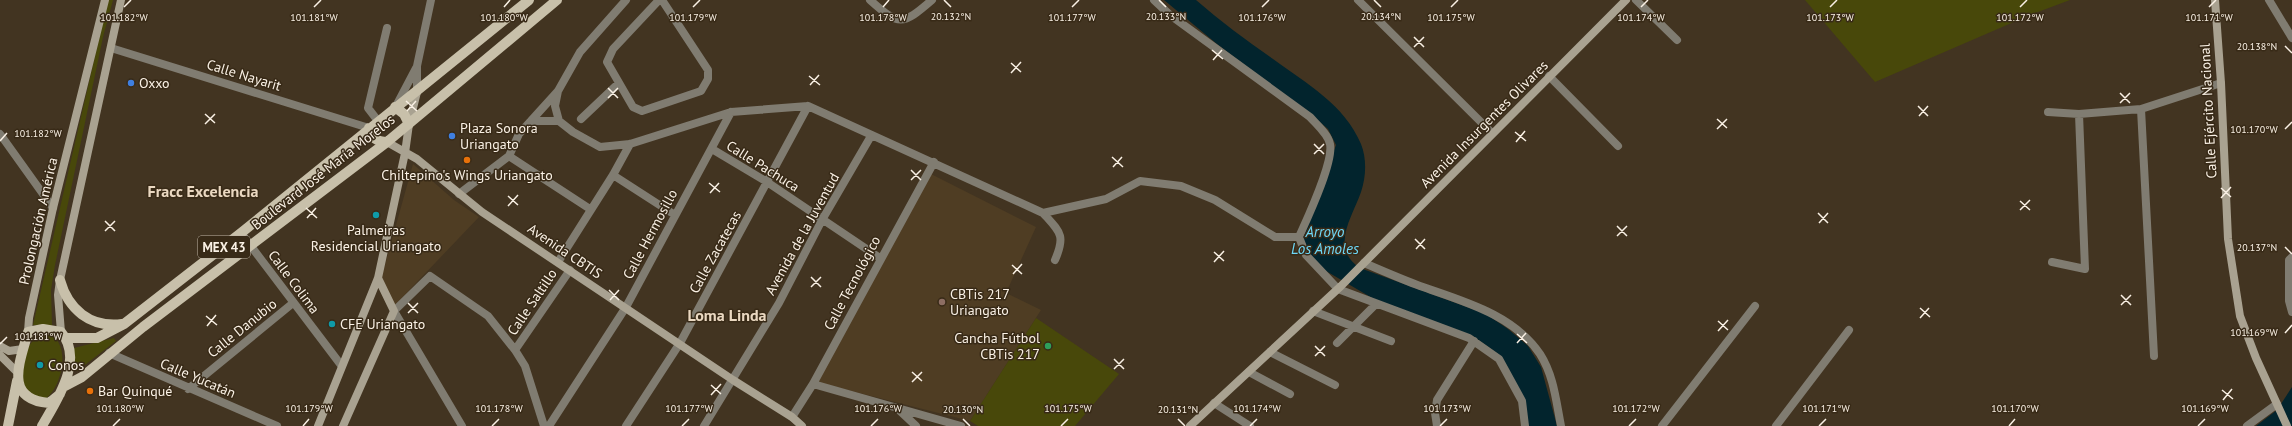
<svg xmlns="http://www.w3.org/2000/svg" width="2292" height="426" viewBox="0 0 2292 426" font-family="'PT Sans',sans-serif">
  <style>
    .built { fill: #4f3d23 }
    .green { fill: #48480a }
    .water { fill: #02242d }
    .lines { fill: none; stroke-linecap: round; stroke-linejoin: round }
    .street { stroke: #807c71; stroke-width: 8 }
    .secondary { stroke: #a9a291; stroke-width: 8 }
    .primary { stroke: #c8c0aa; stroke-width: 10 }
    .ticks { fill: none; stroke: #faf1e5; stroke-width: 1.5 }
    .shop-dot { fill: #3f7fe0; stroke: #382a17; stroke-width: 1.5 }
    .food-dot { fill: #e8710a; stroke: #382a17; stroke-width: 1.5 }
    .culture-dot { fill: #0f9aa8; stroke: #382a17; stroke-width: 1.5 }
    .education-dot { fill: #8d6e63; stroke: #382a17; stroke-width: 1.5 }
    .leisure-dot { fill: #2e9e5b; stroke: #382a17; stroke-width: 1.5 }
    .labels { text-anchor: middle; stroke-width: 3; stroke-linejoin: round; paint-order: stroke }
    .shield { fill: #382a17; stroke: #c0b5a7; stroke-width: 1 }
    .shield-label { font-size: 13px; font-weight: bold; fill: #faf1e5 }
    .street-label { font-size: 14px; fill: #faf1e5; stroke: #382a17 }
    .poi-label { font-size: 14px; fill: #faf1e5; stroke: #382a17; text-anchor: start }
    .water-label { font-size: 15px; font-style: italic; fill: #6ed8f8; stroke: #382a17 }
    .quarter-label { font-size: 16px; font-weight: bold; fill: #ead8c1; stroke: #382a17 }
    .ticks-label { font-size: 10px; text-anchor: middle; fill: #faf1e5; stroke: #382a17; stroke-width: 3; stroke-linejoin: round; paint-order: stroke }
  </style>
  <rect width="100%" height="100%" fill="#423421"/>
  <!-- built -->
  <path class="built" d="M 413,164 L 454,200 L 479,217 L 395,305 L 381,279 Z
    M 929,173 L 1036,227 L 1006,293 L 1041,310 L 970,421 L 816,382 Z"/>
  <!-- green -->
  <path class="green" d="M 108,0 L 113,0 L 103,37 L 55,265 L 51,290 L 52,326 L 33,325 Z
    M 1805,0 L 2070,0 L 2030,15 L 1875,82 Z
    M 1036,318 L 1119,374 L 1075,426 L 978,426 L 970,421 Z
    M 45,333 C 76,339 60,398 40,401 L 20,386 C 24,366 23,340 45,333 Z
    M 114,338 L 116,341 L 77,371 L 73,371 L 74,348 Z"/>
  <!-- water -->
  <path class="water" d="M 1164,0 L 1196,0 C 1220,21 1246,40 1273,59 C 1306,83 1345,105 1361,144 C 1367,159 1366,177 1361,192 C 1353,216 1329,248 1360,268 L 1486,314 L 1508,329 L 1528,346 L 1541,367 L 1557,426 L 1529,426 L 1501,356 L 1473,336 L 1379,302 L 1326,271 L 1309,254 L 1303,237 L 1336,145 L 1328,129 L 1315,118 L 1217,44 Z
    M 2292,387 L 2292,426 L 2256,426 L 2277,410 Z"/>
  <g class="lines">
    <!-- street -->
    <path class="street" d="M 659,0 L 613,49 L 607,62 L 633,107 L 642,111 L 701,91 L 708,79 L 708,70 L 662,0
      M 870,0 C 899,26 902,26 932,0
      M 1154,0 L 1170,15 L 1310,117 C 1317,125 1328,134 1330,144 C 1334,162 1307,219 1299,237 L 1306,255 L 1338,289 L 1469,338 L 1499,359 L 1522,401 L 1525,426
      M 1358,0 L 1492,133
      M 1636,0 L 1677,40
      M 2269,0 L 2292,38
      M 111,48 L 369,128
      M 1549,76 L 1618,146
      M 558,91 L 555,106 L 559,121 L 573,132 L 600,147 L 630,144 L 731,112 L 808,106 L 1043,213 L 1106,199 L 1140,181 L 1181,186 L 1215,200 L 1275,237 L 1299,237
      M 417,92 L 417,66 L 431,0
      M 396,106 L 416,68
      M 2141,109 L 2154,356
      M 2048,112 L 2079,114 L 2141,109 L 2221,83
      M 581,119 L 619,83
      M 378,121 L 368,108 L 387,28
      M 531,121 L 559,121
      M 0,134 L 53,208
      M 712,149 L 767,182 L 880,258
      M 509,156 L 590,209
      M 613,175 L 675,215
      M 459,194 L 509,156 L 519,134 L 558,91 L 580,52 L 626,0
      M 1043,213 C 1060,232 1066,235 1055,260
      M 241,233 L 341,365
      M 2292,257 L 2289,260 L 2289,301 L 2292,312
      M 558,262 L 613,175 L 630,144
      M 2052,262 L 2085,269 L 2079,114
      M 1364,263 C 1383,271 1401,279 1420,286 C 1462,301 1513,314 1540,354 C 1554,376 1556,401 1561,426
      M 1313,311 L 1391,341
      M 1337,343 L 1376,304
      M 515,350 L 570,270
      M 1270,352 L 1335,385
      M 109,353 L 277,426
      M 1249,372 L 1290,394
      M 813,384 L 961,426
      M 188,389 L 293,303
      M 1214,403 L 1250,426
      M 898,409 L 916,426
      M 792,417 L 813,384 L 934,162
      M 462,426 L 394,311 L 430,276 L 488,316 L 515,350 L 525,366 L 544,426
      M 549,426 L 626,307 L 731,112
      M 626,426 L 680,343 L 808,106
      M 704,426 L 779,303 L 822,220 L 871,136
      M 1437,426 L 1435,413 L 1437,400 L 1474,341
      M 1662,426 L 1755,306
      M 1776,426 L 1849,330
      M 2247,426 L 2277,404"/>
    <!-- secondary -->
    <path class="secondary" d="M 2215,0 L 2221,83 L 2228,239 L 2240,316 L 2256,358 L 2287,426
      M 387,142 L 417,159 L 482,212 L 733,380 L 792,417 L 802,426
      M 28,332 L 29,318 L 53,208 L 105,0
      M 61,332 L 58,295 L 60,280 L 121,0
      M 0,346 L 9,351 L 23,349
      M 0,355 L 18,373
      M 318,426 L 378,278 L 405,153 L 409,124 L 417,92
      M 343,426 L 394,311 L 378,278
      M 1190,426 L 1341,286 L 1626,0"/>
    <!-- primary -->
    <path class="primary" d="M 395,107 L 404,114 L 409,124
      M 369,128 C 372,139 376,141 387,142
      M 60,280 C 68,309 90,328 122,324
      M 66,338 L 97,338 L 124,324 L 241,233 L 529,0
      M 63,387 L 82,377 L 143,327 L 387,142 L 557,0
      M 8,426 L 17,381
      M 42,426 C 56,401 85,360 61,332 L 43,329 L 28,332 C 20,362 3,399 49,403 L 60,394"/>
  </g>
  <!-- ticks -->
  <path class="ticks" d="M 944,0 L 951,7M 1159,0 L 1166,7M 1374,0 L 1381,7M 124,7 L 131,0M 314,7 L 321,0M 504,7 L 510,0M 693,7 L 700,0M 883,7 L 889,0M 1072,7 L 1079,0M 1262,7 L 1269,0M 1451,7 L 1458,0M 1641,7 L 1648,0M 1830,7 L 1837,0M 2020,7 L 2027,0M 2209,7 L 2216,0M 1414,37 L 1424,47M 2285,46 L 2292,53M 1414,47 L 1424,37M 1212,50 L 1223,59M 1213,60 L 1222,50M 1011,63 L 1021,72M 1011,73 L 1021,62M 809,76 L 820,85M 810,85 L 819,75M 608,88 L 618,98M 2120,93 L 2130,103M 608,98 L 618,88M 406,101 L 417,111M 2120,103 L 2130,93M 1918,106 L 1928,116M 407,111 L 416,101M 205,114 L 215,123M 1919,116 L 1928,106M 1717,119 L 1727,128M 205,124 L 215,114M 1717,129 L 1727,119M 2285,129 L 2292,122M 1515,132 L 1526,141M 0,141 L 7,133M 1516,142 L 1525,131M 1314,144 L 1324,154M 1314,154 L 1324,144M 1112,157 L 1123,167M 1113,167 L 1122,157M 911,170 L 921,180M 911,180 L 921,170M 709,183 L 720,192M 2221,188 L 2231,197M 710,193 L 719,183M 508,196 L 518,205M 2221,198 L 2231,187M 2020,201 L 2030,210M 508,206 L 518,195M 306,208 L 317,218M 2020,210 L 2030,200M 1818,213 L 1828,223M 307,218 L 316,208M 105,221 L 115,231M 1819,223 L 1828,213M 1617,226 L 1627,236M 105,231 L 115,221M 1617,236 L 1627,226M 1415,239 L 1425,249M 2285,247 L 2292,254M 1416,249 L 1425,239M 1214,252 L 1224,261M 1214,262 L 1224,251M 1012,265 L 1022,274M 1013,274 L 1022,264M 811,277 L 821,287M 811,287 L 821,277M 609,290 L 619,300M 2121,295 L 2131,305M 610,300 L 619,290M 408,303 L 418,313M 2121,305 L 2131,295M 1920,308 L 1930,317M 408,313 L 418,303M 206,316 L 217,325M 1920,318 L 1929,308M 1718,321 L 1728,330M 207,326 L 216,315M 1718,331 L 1728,320M 2285,333 L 2292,325M 1517,334 L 1527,343M 1517,343 L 1526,333M 0,344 L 7,337M 1315,346 L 1325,356M 1315,356 L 1325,346M 1114,359 L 1124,369M 1114,369 L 1124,359M 912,372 L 922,381M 912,382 L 922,372M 711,385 L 721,394M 2222,390 L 2233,399M 711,395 L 721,384M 2223,400 L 2232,389M 963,419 L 970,426M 1178,419 L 1185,426M 113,426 L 120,419M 303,426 L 309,419M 492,426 L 499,419M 682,426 L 689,419M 871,426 L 878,419M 1061,426 L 1068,419M 1250,426 L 1257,419M 1440,426 L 1447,419M 1629,426 L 1636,419M 1819,426 L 1826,419M 2009,426 L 2015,419M 2198,426 L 2205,419"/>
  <!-- markers -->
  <g class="shop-dot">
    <circle cx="131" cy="83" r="4"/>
    <circle cx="452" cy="136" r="4"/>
  </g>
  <g class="food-dot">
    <circle cx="467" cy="160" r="4"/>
    <circle cx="90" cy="391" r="4"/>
  </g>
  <g class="culture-dot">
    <circle cx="376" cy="215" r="4"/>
    <circle cx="332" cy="324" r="4"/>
    <circle cx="40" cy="365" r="4"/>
  </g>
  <circle class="education-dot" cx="942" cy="302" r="4"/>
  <circle class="leisure-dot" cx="1048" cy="346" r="4"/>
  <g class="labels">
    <!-- shield labels -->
    <rect class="shield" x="198" y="236" width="52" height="22" rx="3"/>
    <g class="shield-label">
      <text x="224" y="252">MEX 43</text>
    </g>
    <!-- street labels -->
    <g class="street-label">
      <text transform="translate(244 75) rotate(17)" y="5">Calle Nayarit</text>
      <text transform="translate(2208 111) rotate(-93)" y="5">Calle Ejército Nacional</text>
      <text transform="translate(1484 124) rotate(-45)" y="5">Avenida Insurgentes Olivares</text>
      <text transform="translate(763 166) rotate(32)" y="5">Calle Pachuca</text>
      <text transform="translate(323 172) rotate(-38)" y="5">Boulevard José María Morelos</text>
      <text transform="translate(38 221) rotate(-77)" y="5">Prolongación América</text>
      <text transform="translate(650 234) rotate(-62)" y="5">Calle Hermosillo</text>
      <text transform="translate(802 234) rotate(-61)" y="5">Avenida de la Juventud</text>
      <text transform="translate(565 251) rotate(34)" y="5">Avenida CBTIS</text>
      <text transform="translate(715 252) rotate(-61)" y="5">Calle Zacatecas</text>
      <text transform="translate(294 282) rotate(53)" y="5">Calle Colima</text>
      <text transform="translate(852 283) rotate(-62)" y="5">Calle Tecnológico</text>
      <text transform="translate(532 302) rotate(-56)" y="5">Calle Saltillo</text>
      <text transform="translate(242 328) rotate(-39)" y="5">Calle Danubio</text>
      <text transform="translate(198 378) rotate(23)" y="5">Calle Yucatán</text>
    </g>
    <!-- poi labels -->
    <g class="poi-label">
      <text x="139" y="88">Oxxo</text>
      <text x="460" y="133">Plaza Sonora<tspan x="460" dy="16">Uriangato</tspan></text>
      <text x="467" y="180" text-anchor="middle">Chiltepino's Wings Uriangato</text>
      <text x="376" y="235" text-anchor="middle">Palmeiras<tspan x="376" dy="16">Residencial Uriangato</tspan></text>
      <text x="950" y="299">CBTis 217<tspan x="950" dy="16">Uriangato</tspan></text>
      <text x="340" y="329">CFE Uriangato</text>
      <text x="1040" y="343" text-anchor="end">Cancha Fútbol<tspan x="1040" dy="16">CBTis 217</tspan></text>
      <text x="48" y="370">Conos</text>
      <text x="98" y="396">Bar Quinqué</text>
    </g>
    <!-- water labels -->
    <g class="water-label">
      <text x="1325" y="237">Arroyo<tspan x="1325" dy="17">Los Amoles</tspan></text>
    </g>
    <!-- quarter labels -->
    <g class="quarter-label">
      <text x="203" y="197">Fracc Excelencia</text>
      <text x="727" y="321">Loma Linda</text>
    </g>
  </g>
  <g class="ticks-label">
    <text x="1166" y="20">20.133°N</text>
    <text x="1381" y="20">20.134°N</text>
    <text x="951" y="20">20.132°N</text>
    <text x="314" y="21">101.181°W</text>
    <text x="504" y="21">101.180°W</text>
    <text x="693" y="21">101.179°W</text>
    <text x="883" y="21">101.178°W</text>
    <text x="1451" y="21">101.175°W</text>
    <text x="1641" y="21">101.174°W</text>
    <text x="1830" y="21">101.173°W</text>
    <text x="2020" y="21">101.172°W</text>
    <text x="124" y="21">101.182°W</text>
    <text x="1072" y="21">101.177°W</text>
    <text x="1262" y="21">101.176°W</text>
    <text x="2209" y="21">101.171°W</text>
    <text x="2257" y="50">20.138°N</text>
    <text x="2254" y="133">101.170°W</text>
    <text x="38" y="137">101.182°W</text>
    <text x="2257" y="251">20.137°N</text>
    <text x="2254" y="336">101.169°W</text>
    <text x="38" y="340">101.181°W</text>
    <text x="120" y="412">101.180°W</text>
    <text x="309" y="412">101.179°W</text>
    <text x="499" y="412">101.178°W</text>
    <text x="689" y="412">101.177°W</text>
    <text x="878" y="412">101.176°W</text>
    <text x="1068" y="412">101.175°W</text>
    <text x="1257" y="412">101.174°W</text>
    <text x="1447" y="412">101.173°W</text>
    <text x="1636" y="412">101.172°W</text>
    <text x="1826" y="412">101.171°W</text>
    <text x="2015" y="412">101.170°W</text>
    <text x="2205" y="412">101.169°W</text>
    <text x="963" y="413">20.130°N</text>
    <text x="1178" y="413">20.131°N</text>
  </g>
</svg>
